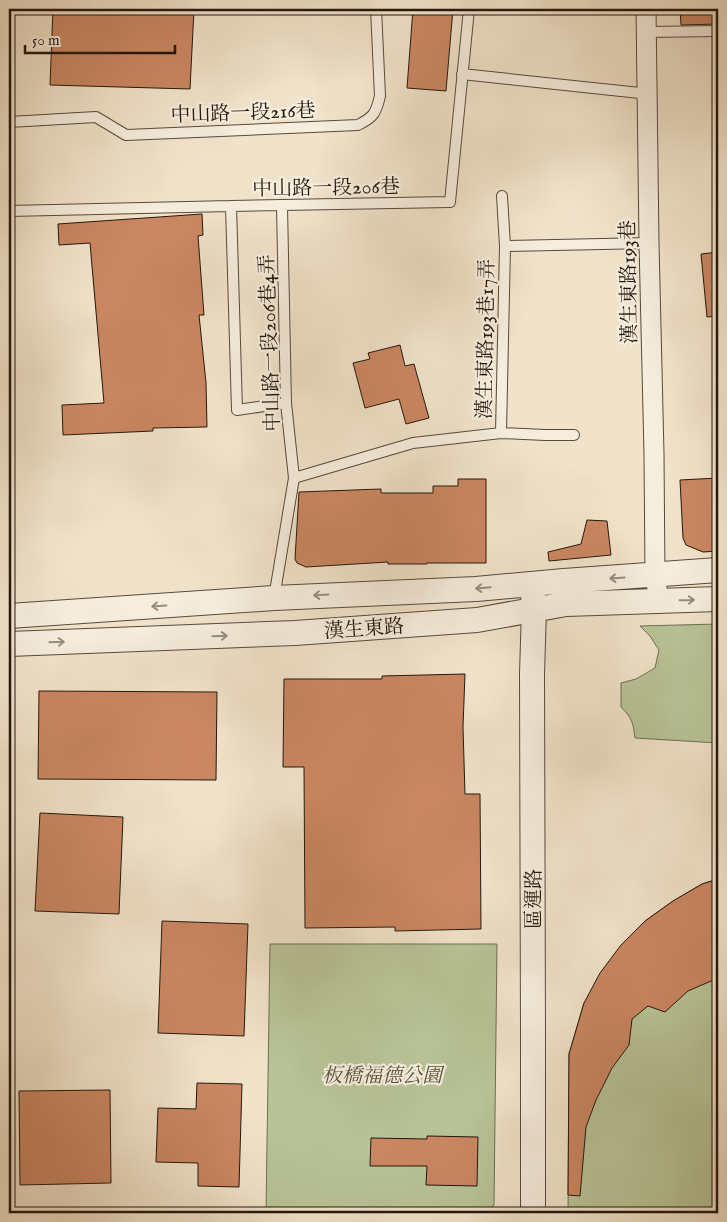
<svg xmlns="http://www.w3.org/2000/svg" width="727" height="1222" viewBox="0 0 727 1222" font-family="'IM FELL English','Noto Serif TC',serif">
  <style>
    .green { fill: #b8c498; stroke: #6e6e53 }
    .building { fill: #ca8762; stroke: #24170e }
    .lines { fill: none; stroke-linecap: round; stroke-linejoin: round }
    .service-casing { stroke: #574a3d; stroke-width: 12 }
    .minor-casing { stroke: #574a3d; stroke-width: 21 }
    .tertiary-casing { stroke: #574a3d; stroke-width: 26 }
    .service { stroke: #f6eddd; stroke-width: 10 }
    .minor { stroke: #f6eddd; stroke-width: 19 }
    .tertiary { stroke: #f6eddd; stroke-width: 24 }
    .oneway { stroke: #988d80 }
    .labels { text-anchor: middle; stroke-width: 4.5; stroke-linejoin: round; paint-order: stroke }
    .street-label { font-size: 20px; fill: #24170e; stroke: #f6eddd }
    .park-label { font-size: 20px; font-style: italic; fill: #58543e; stroke: #f6eddd }
  </style>
  <rect width="100%" height="100%" fill="#f1e3ca"/>
  <filter id="stains"><feTurbulence type="fractalNoise" baseFrequency=".004" numOctaves="4"/><feColorMatrix values="0 0 0 0 .2 0 0 0 0 .09 0 0 0 0 .02 0 0 0 .5 -.17"/></filter>
  <radialGradient id="worn" r=".72"><stop offset=".6" stop-color="#630" stop-opacity="0"/><stop offset="1" stop-color="#630" stop-opacity=".3"/></radialGradient>
  <!-- green -->
  <path class="green" d="M 718,624 L 718,743 L 635,738 C 633,722 632,718 621,707 L 621,683 L 636,679 L 655,668 L 659,650 L 650,636 L 640,626 Z
    M 718,879 L 718,1213 L 568,1213 L 569,1054 L 584,1003 L 645,921 L 673,901 L 702,884 Z
    M 270,944 L 497,944 L 494,1205 L 485,1213 L 290,1213 L 266,1212 Z"/>
  <!-- building -->
  <path class="building" d="M 53,9 L 194,9 L 190,89 L 50,85 Z
    M 413,9 L 453,9 L 446,91 L 407,88 Z
    M 680,9 L 718,9 L 718,24 L 681,25 Z
    M 202,214 L 203,235 L 198,236 L 204,315 L 199,315 L 206,383 L 207,427 L 153,428 L 153,431 L 63,435 L 62,405 L 104,403 L 90,243 L 59,245 L 58,224 Z
    M 718,252 L 718,316 L 707,317 L 701,254 Z
    M 400,345 L 405,366 L 414,364 L 429,418 L 406,424 L 399,399 L 365,408 L 353,363 L 370,359 L 368,353 Z
    M 718,478 L 718,551 L 703,552 L 686,545 L 683,538 L 680,480 Z
    M 458,479 L 486,479 L 486,563 L 427,563 L 427,564 L 388,564 L 388,562 L 306,567 L 297,563 L 295,559 L 299,492 L 381,489 L 381,493 L 433,493 L 433,486 L 458,486 Z
    M 587,520 L 607,521 L 611,555 L 549,561 L 548,552 L 581,544 Z
    M 465,674 L 463,727 L 465,794 L 480,794 L 481,929 L 395,931 L 395,927 L 305,928 L 304,767 L 283,767 L 284,679 L 382,679 L 382,676 Z
    M 39,691 L 217,692 L 216,780 L 38,779 Z
    M 40,813 L 123,817 L 119,914 L 35,911 Z
    M 718,879 L 718,978 L 688,991 L 665,1012 L 648,1006 L 632,1019 L 629,1045 L 612,1068 L 596,1100 L 586,1127 L 580,1196 L 568,1195 L 569,1054 L 584,1003 L 600,973 L 621,945 L 645,921 L 673,901 L 702,884 Z
    M 162,921 L 248,924 L 244,1036 L 158,1033 Z
    M 197,1083 L 242,1084 L 239,1187 L 198,1186 L 198,1163 L 156,1162 L 158,1108 L 196,1109 Z
    M 110,1090 L 111,1183 L 20,1185 L 19,1091 Z
    M 427,1136 L 478,1137 L 477,1186 L 426,1185 L 427,1166 L 370,1166 L 371,1138 L 427,1139 Z"/>
  <g class="lines">
    <!-- service casing -->
    <g class="service-casing">
      <path id="service" d="M 647,32 L 718,31
        M 462,74 L 640,93
        M 9,122 L 96,117 L 126,135 L 358,125 C 374,117 376,113 380,96 L 376,9
        M 231,206 L 237,410 L 286,403
        M 9,211 L 231,206 L 450,202 L 469,9
        M 505,246 L 649,243
        M 501,433 L 505,246 L 502,196
        M 294,478 L 413,443 L 501,433 L 545,435 L 574,435
        M 274,598 L 294,478 L 286,403 L 282,206"/>
    </g>
    <!-- minor casing -->
    <g class="minor-casing">
      <path id="minor" d="M 646,9 L 649,243 L 654,454 L 655,576 L 659,601"/>
    </g>
    <!-- tertiary casing -->
    <g class="tertiary-casing">
      <path id="tertiary" d="M 9,616 L 274,598 L 476,589 L 564,581 L 718,570
        M 9,644 L 295,633 L 477,620 L 566,604 L 718,599
        M 533,1213 L 533,1032 L 532,674 L 534,609 L 533,595"/>
    </g>
    <!-- service -->
    <use href="#service" class="service"/>
    <!-- minor -->
    <use href="#minor" class="minor"/>
    <!-- tertiary -->
    <use href="#tertiary" class="tertiary"/>
  </g>
  <!-- one-way arrows -->
  <defs><path id="oneway-shaft" d="M-6 0H5M1.5-3L5.5 0L1.5 3" fill="none" stroke-width="1.6" stroke-linecap="round" stroke-linejoin="round" transform="scale(1.25)"/></defs>
  <g class="oneway">
    <use href="#oneway-shaft" transform="translate(617 578) rotate(176)"/>
    <use href="#oneway-shaft" transform="translate(483 588) rotate(175)"/>
    <use href="#oneway-shaft" transform="translate(321 595) rotate(177)"/>
    <use href="#oneway-shaft" transform="translate(687 600) rotate(-1)"/>
    <use href="#oneway-shaft" transform="translate(159 606) rotate(176)"/>
    <use href="#oneway-shaft" transform="translate(220 636) rotate(-2)"/>
    <use href="#oneway-shaft" transform="translate(57 642) rotate(-2)"/>
  </g>
  <g class="labels">
    <!-- street labels -->
    <g class="street-label">
      <text transform="translate(243 112) rotate(-2)" y="7">中山路一段216巷</text>
      <text transform="translate(326 187) rotate(-1)" y="7">中山路一段206巷</text>
      <text transform="translate(628 282) rotate(-91)" y="7">漢生東路193巷</text>
      <text transform="translate(485 339) rotate(-89)" y="7">漢生東路193巷17弄</text>
      <text transform="translate(269 343) rotate(-92)" y="7">中山路一段206巷4弄</text>
      <text transform="translate(364 628) rotate(-4)" y="7">漢生東路</text>
      <text transform="translate(533 899) rotate(-90)" y="7">區運路</text>
    </g>
    <!-- park labels -->
    <g class="park-label">
      <text x="382" y="1082">板橋福德公園</text>
    </g>
  </g>
  <!-- margin -->
  <rect width="727" height="1222" fill="none" stroke="#f1e3ca" stroke-width="30"/>
  <rect x="10" y="10" width="707" height="1202" fill="none" stroke="#24170e" stroke-width="2.5"/>
  <rect x="15" y="15" width="697" height="1192" fill="none" stroke="#24170e"/>
  <!-- scale -->
  <path d="M25 45v8h150v-8" fill="none" stroke="#24170e" stroke-width="2.5"/>
  <text x="32" y="45" font-size="15" fill="#24170e" stroke="#f6eddd" stroke-width="4" paint-order="stroke">50 m</text>
  <rect width="100%" height="100%" filter="url(#stains)"/>
  <rect width="100%" height="100%" fill="url(#worn)"/>
</svg>
